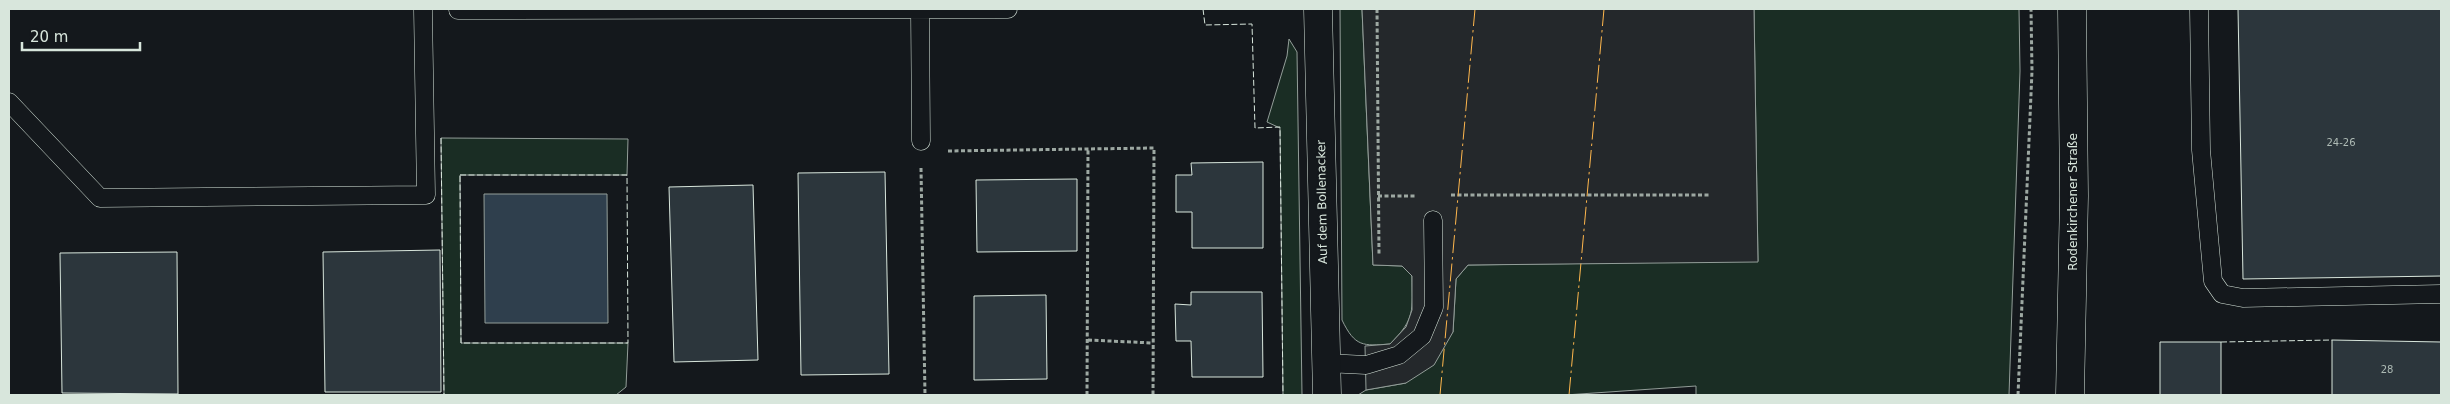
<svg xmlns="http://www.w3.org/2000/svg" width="2450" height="404" viewBox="0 0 2450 404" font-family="'DejaVu Sans',sans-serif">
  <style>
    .green { fill: #1a2d24; stroke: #939e99 }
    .parking { fill: #24282b; stroke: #939e99 }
    .water { fill: #2f3f4d; stroke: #939e99 }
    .building { fill: #2c363c; stroke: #d8e6dc }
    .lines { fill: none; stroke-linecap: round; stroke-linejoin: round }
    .service-casing { stroke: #d8e6dc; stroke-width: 19 }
    .minor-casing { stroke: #d8e6dc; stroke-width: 29 }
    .secondary-casing { stroke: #d8e6dc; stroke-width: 29 }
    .path { stroke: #9da8a2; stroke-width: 3; stroke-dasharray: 4 2.5; stroke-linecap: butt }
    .service { stroke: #14181c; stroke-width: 18 }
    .minor { stroke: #14181c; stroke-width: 28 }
    .secondary { stroke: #14181c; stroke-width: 28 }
    .fence { stroke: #d8e6dc; stroke-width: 1; stroke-dasharray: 6 2.5; stroke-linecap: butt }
    .power { stroke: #ffb74d; stroke-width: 1; stroke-dasharray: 18 4 2.5 4; stroke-linecap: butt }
    .labels { text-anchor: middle; stroke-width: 4; stroke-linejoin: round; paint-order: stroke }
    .number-label { font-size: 10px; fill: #adbab4 }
    .street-label { font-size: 12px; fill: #d8e6dc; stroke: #14181c }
  </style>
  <rect width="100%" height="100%" fill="#14181c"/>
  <!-- green -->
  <path class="green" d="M 1340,9 L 1362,9 L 1373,265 L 1402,266 L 1412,276 C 1412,311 1416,318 1390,344 C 1363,346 1355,347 1342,320 Z
    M 1754,9 L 2019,9 L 2020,71 L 2009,395 L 1696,395 L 1696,386 L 1565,395 L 1358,395 L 1366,390 L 1406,383 L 1453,332 L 1456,279 L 1468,265 L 1758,261 Z
    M 1289,39 L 1297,52 L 1302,395 L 1283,395 L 1280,128 L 1267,122 L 1287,56 Z
    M 441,138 L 628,139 L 627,175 L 460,175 L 461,343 L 628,343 L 626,387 L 616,395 L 444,395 Z"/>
  <!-- parking -->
  <path class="parking" d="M 1362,9 L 1754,9 L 1758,262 L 1468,265 L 1456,279 L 1453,332 L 1434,365 L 1406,383 L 1366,390 L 1365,346 L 1390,344 L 1406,327 L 1412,310 L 1412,276 L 1402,266 L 1373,265 Z"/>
  <!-- water -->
  <path class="water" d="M 484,194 L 607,194 L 608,323 L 485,323 Z"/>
  <!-- building -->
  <path class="building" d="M 2238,9 L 2441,9 L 2441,276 L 2243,279 Z
    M 1263,162 L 1263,248 L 1192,248 L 1192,212 L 1176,212 L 1176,175 L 1192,175 L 1191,163 Z
    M 885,172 L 889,374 L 801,375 L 798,173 Z
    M 1077,179 L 1077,251 L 977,252 L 976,180 Z
    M 753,185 L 758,360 L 674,362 L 669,187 Z
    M 440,250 L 441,392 L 325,392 L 323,252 Z
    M 177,252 L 178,394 L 62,393 L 60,253 Z
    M 1191,292 L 1262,292 L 1263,377 L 1192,377 L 1191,341 L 1176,341 L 1175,304 L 1191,305 Z
    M 1046,295 L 1047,379 L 974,380 L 974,296 Z
    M 2332,340 L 2441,342 L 2441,395 L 2332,395 Z
    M 2160,342 L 2221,342 L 2221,395 L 2160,395 Z"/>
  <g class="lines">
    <!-- service casing -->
    <g class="service-casing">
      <path id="service" d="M 920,9 L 921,141
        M 2199,9 L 2201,150 L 2213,281 L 2222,294 L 2243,298 L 2441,294
        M 458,10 L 1008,9
        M 9,102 L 100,198 L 426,195 L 423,9
        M 1326,363 L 1366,365 L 1399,355 L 1422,336 L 1434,307 L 1433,220"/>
    </g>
    <!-- minor casing -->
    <g class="minor-casing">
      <path id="minor" d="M 1318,9 L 1327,395"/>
    </g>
    <!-- secondary casing -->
    <g class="secondary-casing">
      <path id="secondary" d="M 2070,395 L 2074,196 L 2072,9"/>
    </g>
    <!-- path -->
    <path class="path" d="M 1377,9 L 1379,255
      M 948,151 L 1154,148 L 1153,395
      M 921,168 L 925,395
      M 1451,195 L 1710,195
      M 1378,196 L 1415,196
      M 1088,340 L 1153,343
      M 1087,395 L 1088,149
      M 2018,395 L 2032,71 L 2031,9"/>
    <!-- service -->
    <use href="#service" class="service"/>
    <!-- minor -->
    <use href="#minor" class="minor"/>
    <!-- secondary -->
    <use href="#secondary" class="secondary"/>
    <!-- fence -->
    <path class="fence" d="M 1203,9 L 1205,25 L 1252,24 L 1255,128 L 1280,127 L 1283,395
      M 441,138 L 444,395
      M 460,175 L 627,175 L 628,343 L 461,343 Z
      M 2221,342 L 2332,340"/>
    <!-- power -->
    <path class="power" d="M 1440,395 L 1475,9
      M 1569,395 L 1604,9"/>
  </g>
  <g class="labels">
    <!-- number labels -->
    <g class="number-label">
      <text x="2341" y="146">24-26</text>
      <text x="2387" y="373">28</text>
    </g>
    <!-- street labels -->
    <g class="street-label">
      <text transform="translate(1322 202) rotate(-91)" y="4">Auf dem Bollenacker</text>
      <text transform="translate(2073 202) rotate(-90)" y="4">Rodenkirchener Straße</text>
    </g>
  </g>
  <!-- border -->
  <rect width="2450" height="404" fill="none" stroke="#d8e6dc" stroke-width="20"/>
  <!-- scale -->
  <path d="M22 42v8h118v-8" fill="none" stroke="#d8e6dc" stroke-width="2.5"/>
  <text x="30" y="42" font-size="15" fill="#d8e6dc" stroke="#14181c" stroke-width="4" paint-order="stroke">20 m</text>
</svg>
